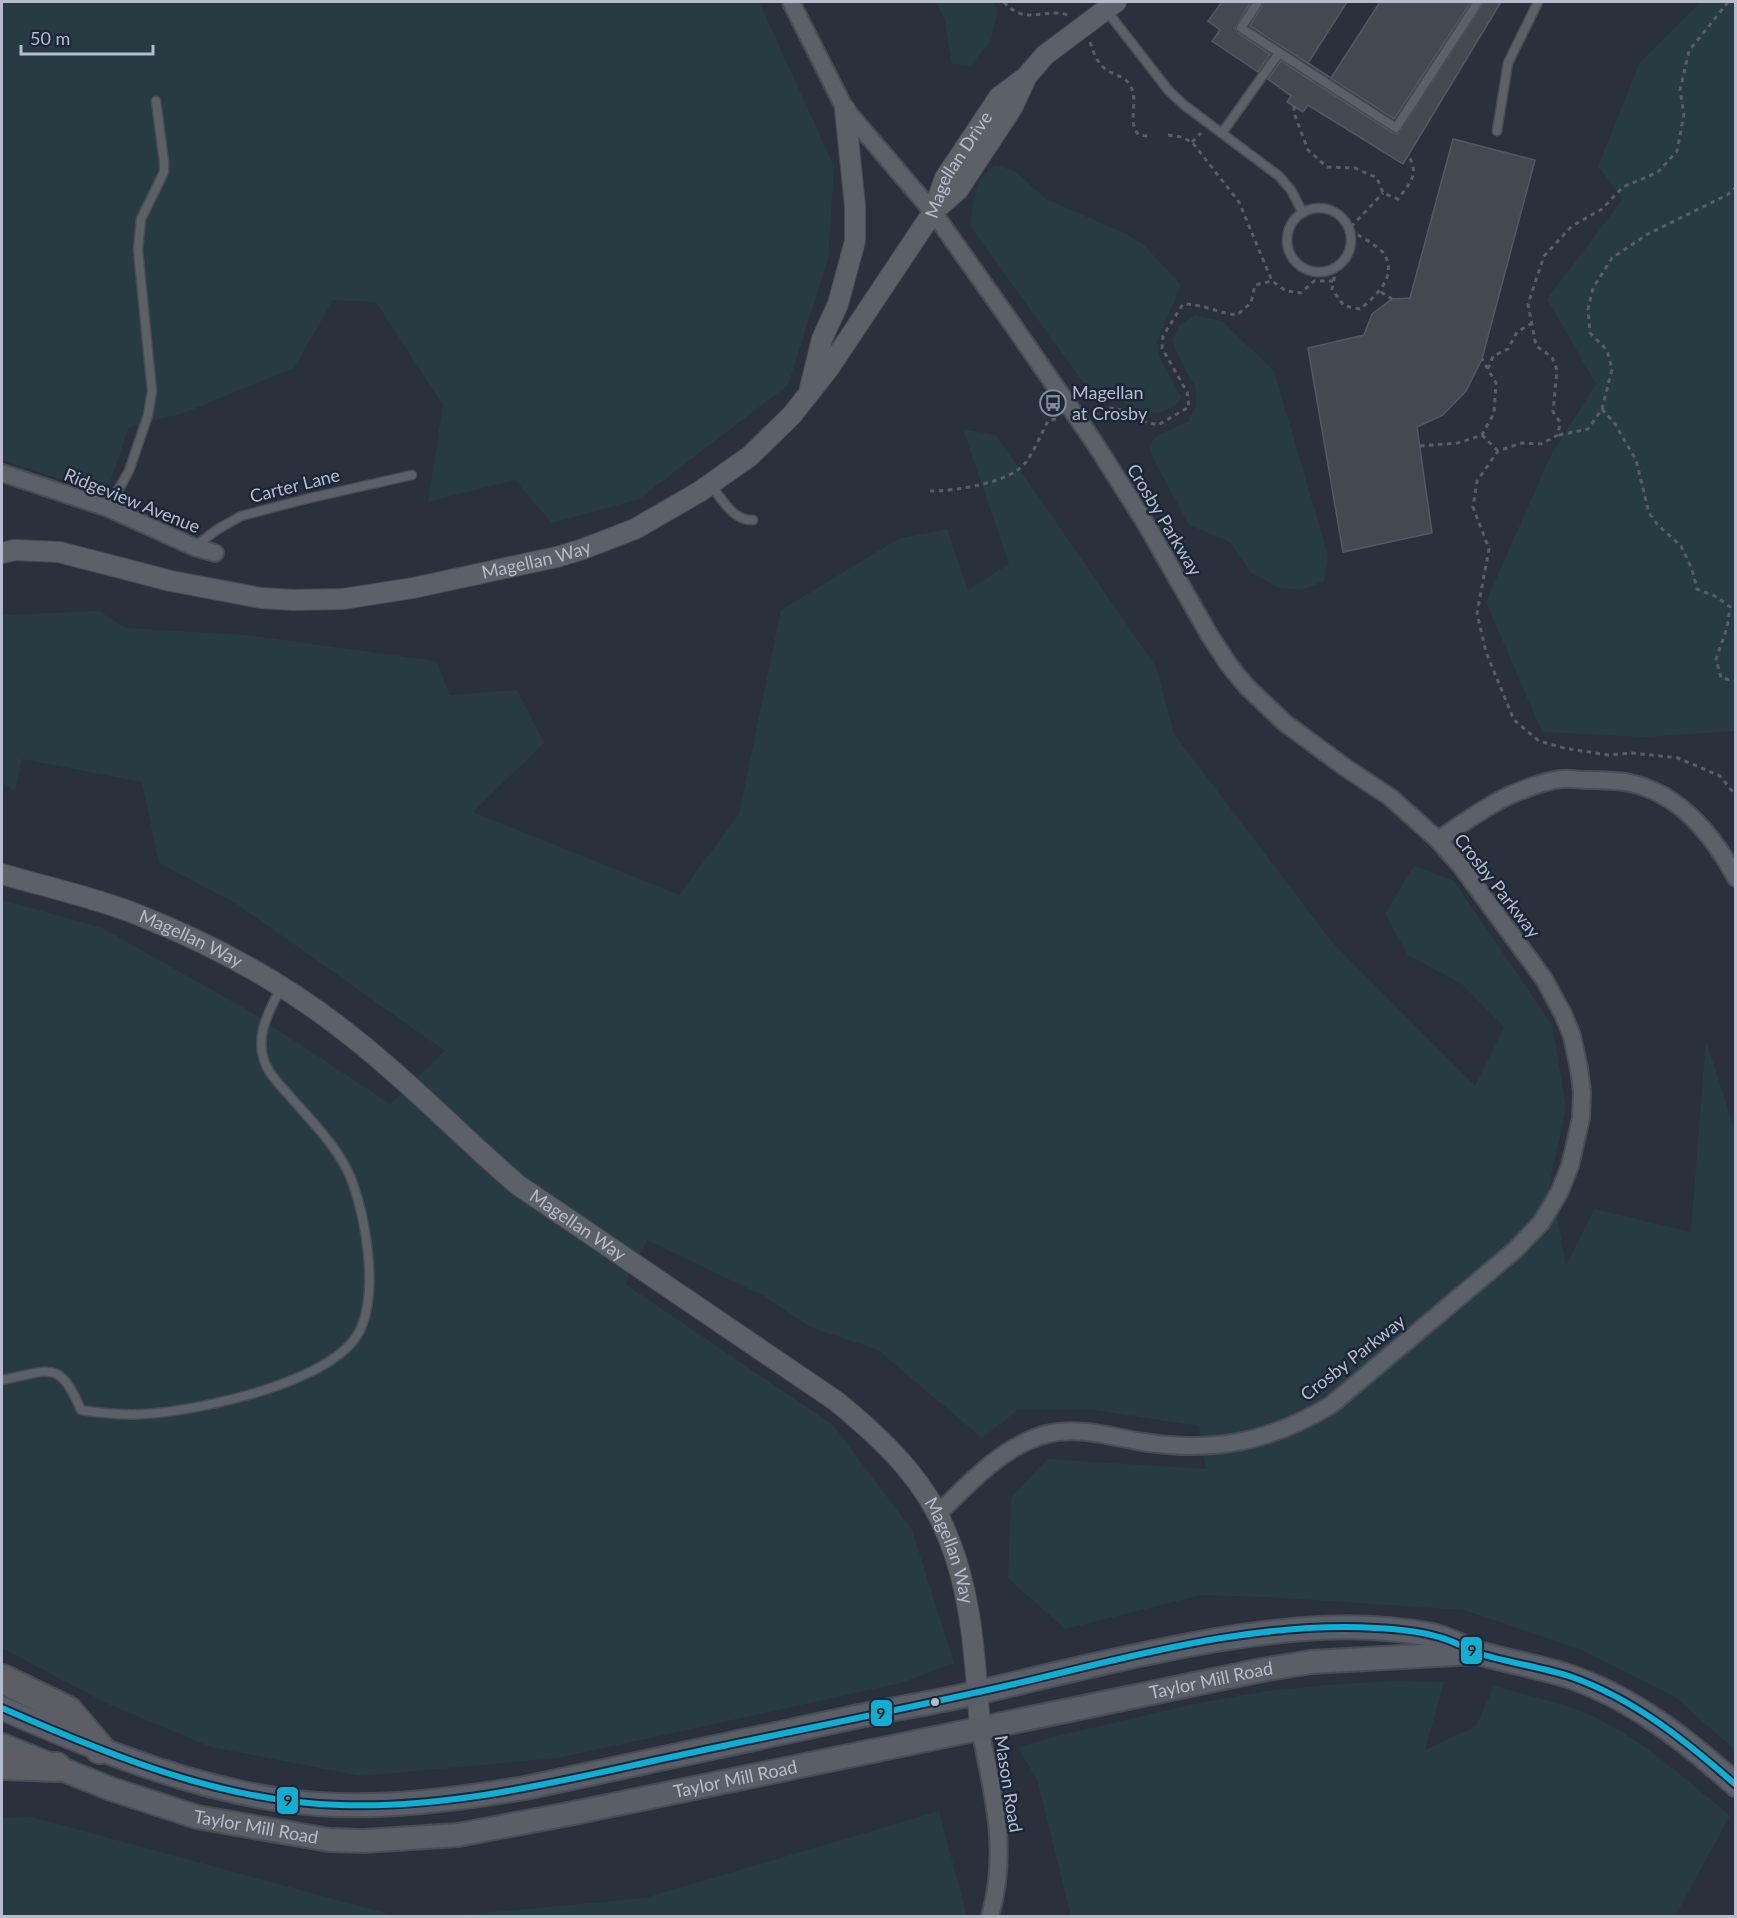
<svg xmlns="http://www.w3.org/2000/svg" width="1737" height="1918" viewBox="0 0 1737 1918" font-family="Lato,sans-serif">
  <style>
    .green { fill: #273b43 }
    .building { fill: #434851; stroke: #535963; stroke-width: 1.5 }
    .lines { fill: none; stroke-linecap: round; stroke-linejoin: round }
    .service-casing { stroke: #484c55; stroke-width: 11 }
    .minor-casing { stroke: #484c55; stroke-width: 20 }
    .tertiary-casing { stroke: #484c55; stroke-width: 22 }
    .secondary-casing { stroke: #484c55; stroke-width: 26 }
    .motorway-casing { stroke: #484d57; stroke-width: 32 }
    .path { stroke: #595e66; stroke-width: 3; stroke-dasharray: 4.5 4.5; stroke-linecap: butt }
    .service { stroke: #5c6069; stroke-width: 8 }
    .minor { stroke: #5c6069; stroke-width: 16 }
    .tertiary { stroke: #5c6069; stroke-width: 20 }
    .secondary { stroke: #5a5e67; stroke-width: 22 }
    .motorway { stroke: #5d5e63; stroke-width: 28 }
    .bus-1-casing { stroke: #1d2638; stroke-width: 10 }
    .bus-1 { stroke: #0dafd3; stroke-width: 6 }
    .bus-dot { fill: #b6bccc; stroke: #1d2638; stroke-width: 2 }
    .labels { text-anchor: middle; stroke-width: 5; stroke-linejoin: round; paint-order: stroke }
    .street-label { font-size: 18px; fill: #b6bccc; stroke: #1d2638 }
    .poi-label { font-size: 18px; fill: #b6bccc; stroke: #1d2638; text-anchor: start }
    .line-badge { stroke: #1d2638; stroke-width: 2 }
    .pale-badge-label { font-size: 16px; text-anchor: middle; font-weight: bold; fill: #111 }
  </style>
  <rect width="100%" height="100%" fill="#2b313c"/>
  <!-- green -->
  <path class="green" d="M 2,2 L 759,2 L 834,166 L 828,259 L 788,385 L 639,499 L 552,523 L 515,480 L 428,502 L 443,405 L 376,302 L 333,300 L 294,368 L 184,413 L 129,427 L 106,494 L 2,460 Z
    M 936,2 L 993,2 L 998,11 L 991,40 L 971,65 L 952,64 L 944,18 Z
    M 1701,2 L 1736,2 L 1735,731 L 1645,737 L 1542,732 L 1486,602 L 1550,457 L 1596,384 L 1547,299 L 1623,199 L 1598,166 L 1640,62 Z
    M 994,165 L 1015,171 L 1046,199 L 1126,234 L 1144,245 L 1181,285 L 1157,342 L 1159,356 L 1181,397 C 1178,404 1175,406 1168,409 C 1149,420 1134,404 1115,400 C 1109,399 1102,400 1096,400 L 970,226 L 973,203 L 980,179 Z
    M 1195,315 L 1222,321 L 1274,371 L 1328,555 L 1324,581 L 1302,590 L 1277,587 L 1250,572 L 1230,542 L 1189,525 L 1155,462 L 1149,446 L 1157,435 L 1188,422 L 1196,407 L 1196,387 L 1186,372 L 1172,341 L 1179,326 Z
    M 963,429 L 996,435 L 1156,667 L 1174,734 L 1332,942 L 1475,1086 L 1504,1027 L 1462,984 L 1408,955 L 1385,914 L 1414,866 L 1454,881 L 1552,1025 L 1566,1108 L 1550,1180 L 1566,1266 L 1594,1209 L 1691,1232 L 1706,1040 L 1736,1135 L 1735,1750 L 1675,1697 L 1582,1650 L 1464,1610 L 1267,1597 L 1201,1595 L 1065,1629 L 1008,1578 L 1011,1498 L 1047,1459 L 1206,1469 L 1199,1426 L 1094,1410 L 1018,1410 L 982,1438 L 878,1350 L 810,1327 L 762,1295 L 647,1240 L 625,1284 L 833,1425 L 912,1530 L 954,1663 L 901,1683 L 558,1758 L 361,1776 L 211,1747 L 106,1703 L 2,1648 L 2,900 L 102,928 L 251,1012 L 390,1104 L 445,1051 L 237,904 L 159,863 L 142,782 L 22,759 L 15,791 L 2,782 L 2,615 L 99,611 L 125,628 L 246,635 L 436,661 L 450,695 L 517,690 L 544,743 L 473,812 L 679,895 L 739,814 L 781,610 L 898,539 L 947,529 L 968,590 L 1009,564 Z
    M 1395,1681 L 1444,1682 L 1425,1750 L 1476,1726 L 1494,1686 C 1519,1693 1545,1699 1570,1707 C 1630,1728 1682,1776 1730,1816 L 1675,1916 L 1071,1916 L 1037,1779 L 1018,1748 L 1049,1738 L 1194,1704 L 1267,1691 L 1327,1685 Z
    M 939,1811 L 967,1916 L 450,1916 L 645,1898 Z
    M 32,1817 L 396,1916 L 2,1916 L 2,1818 Z"/>
  <!-- building -->
  <path class="building" d="M 1222,2 L 1251,2 L 1235,28 L 1238,33 L 1270,54 L 1258,72 L 1212,41 L 1220,30 L 1208,21 Z
    M 1264,2 L 1347,2 L 1308,63 L 1331,78 L 1380,2 L 1471,2 L 1394,119 L 1250,26 Z
    M 1484,2 L 1501,2 L 1403,164 L 1308,105 L 1303,112 L 1287,102 L 1291,96 L 1268,79 L 1281,61 L 1393,133 L 1398,134 Z
    M 1453,139 L 1535,160 L 1482,359 L 1466,391 L 1443,415 L 1417,427 L 1432,533 L 1343,552 L 1308,348 L 1364,335 L 1372,314 L 1392,299 L 1410,298 Z"/>
  <g class="lines">
    <!-- service casing -->
    <g class="service-casing">
      <path id="service" d="M 1258,2 L 1241,28 L 1396,128 L 1478,2
        M 1106,10 L 1169,91 L 1184,105 L 1279,176 L 1291,190 L 1303,213
        M 1497,131 L 1508,63 L 1538,2
        M 1222,133 L 1279,53
        M1287 240a32 32 0 1 1 64 0a32 32 0 1 1-64 0Z
        M 710,484 C 722,499 733,521 753,520
        M 108,508 L 129,471 L 148,415 L 152,391 L 138,250 L 141,219 L 164,172 L 164,162 L 156,101
        M 194,547 L 218,529 L 241,516 L 306,499 L 412,475
        M 2,1380 C 50,1371 59,1358 81,1410 C 106,1414 131,1416 157,1413 C 209,1408 339,1380 361,1328 C 378,1289 366,1220 352,1181 C 339,1147 310,1120 287,1093 C 279,1084 268,1073 264,1060 C 255,1034 270,1010 281,987"/>
    </g>
    <!-- minor casing -->
    <g class="minor-casing">
      <path id="minor" d="M 791,2 L 845,109 L 933,212 L 1010,321 L 1094,442 L 1146,524 L 1210,636 L 1229,665 L 1247,687 L 1285,723 L 1346,768 L 1390,797 L 1438,840 L 1461,866 L 1544,979 L 1563,1014 L 1572,1036 L 1579,1069 L 1582,1092 L 1581,1118 L 1570,1166 L 1559,1193 L 1541,1223 L 1515,1250 L 1331,1405 C 1270,1442 1213,1453 1143,1442 C 1112,1437 1078,1426 1047,1434 C 1004,1445 969,1483 938,1514
        M 2,473 L 108,508 L 194,547 L 215,553
        M 1438,840 C 1460,825 1483,808 1508,796 C 1524,789 1544,781 1561,779 C 1569,778 1579,780 1588,780 C 1602,780 1616,780 1630,783 C 1679,793 1714,836 1736,878
        M 980,1729 C 993,1794 1009,1851 990,1916"/>
    </g>
    <!-- tertiary casing -->
    <g class="tertiary-casing">
      <g id="tertiary">
        <path d="M 935,210 L 958,190 L 1012,108 L 1025,80"/>
        <path d="M 810,388 L 822,339 L 838,304 L 855,241 L 855,206 L 845,109"/>
        <path id="s1" d="M 2,553 L 15,550 L 59,552 L 171,581 L 261,598 L 293,600 L 343,599 L 413,588 L 557,557 L 583,549 L 635,529 L 699,492 L 750,456 L 792,415 L 829,368 L 933,212 L 945,178 L 999,97 L 1026,77 L 1045,55 L 1116,2"/>
        <path id="s2" d="M 2,874 C 46,887 93,897 136,914 C 215,945 290,986 356,1040 C 413,1085 463,1138 518,1185 L 836,1401 C 875,1433 915,1469 938,1515 C 972,1581 975,1657 980,1729"/>
      </g>
    </g>
    <!-- secondary casing -->
    <g class="secondary-casing">
      <g id="secondary">
        <path d="M 2,1708 C 99,1751 210,1796 317,1804 C 387,1809 457,1799 525,1788 C 635,1764 745,1741 855,1717 C 897,1708 939,1702 980,1692 C 1059,1673 1137,1654 1216,1640 C 1290,1628 1358,1621 1432,1635 C 1448,1638 1463,1648 1479,1653 C 1509,1662 1541,1667 1571,1677 C 1634,1699 1687,1741 1736,1785"/>
        <path id="s3" d="M 2,1745 L 111,1789 L 197,1817 L 329,1840 L 364,1841 L 458,1835 L 574,1813 L 1262,1670 L 1311,1662 L 1474,1653"/>
      </g>
    </g>
    <!-- motorway casing -->
    <g class="motorway-casing">
      <path id="motorway" d="M 2,1679 L 68,1711 L 100,1749
        M 2,1765 L 56,1767"/>
    </g>
    <!-- path -->
    <path class="path" d="M 1004,2 C 1026,27 1045,7 1068,15
      M 1728,2 L 1689,51 L 1680,90 L 1684,114 L 1677,151 L 1658,172 L 1623,187 L 1602,209 L 1572,226 L 1544,256 L 1528,304 L 1536,346 L 1552,357 L 1557,370 L 1553,412 L 1560,422 L 1558,435 L 1541,444 L 1521,443 L 1498,451 L 1477,481 L 1473,507 L 1489,549 L 1477,613 L 1486,652 L 1514,720 L 1539,741 L 1564,748 L 1608,755 L 1632,753 L 1678,758 L 1720,776 L 1736,796
      M 1090,42 C 1093,51 1096,60 1103,67 C 1111,75 1124,75 1130,85 C 1140,102 1126,122 1139,135 L 1148,136
      M 1294,106 L 1294,113 L 1308,150 L 1327,167 L 1355,168 L 1377,178 L 1383,193 L 1398,199 C 1410,183 1420,174 1408,155
      M 1168,135 L 1181,137 L 1192,142 L 1239,202 L 1272,281 L 1286,291 L 1301,293 L 1314,281 L 1333,281
      M 1192,142 L 1201,133
      M 1336,268 L 1332,289 L 1344,306 L 1360,309 C 1376,296 1398,276 1384,254 C 1379,246 1357,235 1349,229 L 1383,193
      M 1381,292 L 1392,299
      M 1488,369 L 1493,356 L 1508,349 L 1517,332 L 1532,323
      M 1602,409 L 1615,424 L 1636,460 L 1649,513 L 1657,524 L 1681,546 L 1692,569 L 1697,589 L 1717,597 L 1730,607 L 1727,628 L 1716,659 L 1721,678 L 1736,681
      M 1094,415 L 1105,407 L 1126,411 L 1143,421 L 1158,425 L 1189,407 L 1187,392 L 1162,348 L 1163,336 L 1183,304 C 1203,304 1218,313 1237,315 L 1251,303 L 1255,285 L 1272,281
      M 1482,435 L 1498,451
      M 1559,435 L 1588,429 L 1602,409 L 1612,369 L 1607,350 L 1590,333 L 1588,309 L 1593,288 L 1612,258 L 1646,235 L 1727,195 L 1736,187
      M 1420,446 L 1458,443 L 1482,435 L 1494,413 L 1496,383 L 1482,359
      M 930,491 C 955,491 1011,483 1026,462 C 1035,450 1041,434 1048,421 L 1059,418"/>
    <!-- service -->
    <use href="#service" class="service"/>
    <!-- minor -->
    <use href="#minor" class="minor"/>
    <!-- tertiary -->
    <use href="#tertiary" class="tertiary"/>
    <!-- secondary -->
    <use href="#secondary" class="secondary"/>
    <!-- motorway -->
    <use href="#motorway" class="motorway"/>
    <!-- bus-1 casing -->
    <g class="bus-1-casing">
      <path id="bus-1" d="M 2,1708 C 109,1755 222,1802 340,1805 C 459,1809 575,1777 690,1753 C 802,1729 915,1707 1027,1681 C 1140,1654 1259,1621 1376,1628 C 1397,1629 1419,1631 1439,1637 C 1454,1641 1467,1649 1481,1654 C 1510,1663 1540,1667 1569,1676 C 1633,1698 1686,1741 1736,1785"/>
    </g>
    <!-- bus-1 -->
    <use href="#bus-1" class="bus-1"/>
  </g>
  <!-- icons -->
  <defs>
    <g id="bus-ring" transform="scale(1.35)"><circle r="9.5" fill="#1d2638" stroke="#858b9a" stroke-width="1.5"/><path d="M-5-6H5V4H4V6H2V4H-2V6H-4V4H-5ZM-3.5-4V0h7V-4ZM-3.5 1.2v1.5H-2V1.2ZM2 1.2v1.5H3.5V1.2Z" fill="#858b9a"/></g>
  </defs>
  <g fill-rule="evenodd">
    <use href="#bus-ring" x="1053" y="403"/>
  </g>
  <!-- markers -->
  <circle class="bus-dot" cx="935" cy="1702" r="5"/>
  <g class="labels">
    <!-- street labels -->
    <g class="street-label">
      <text dy="6" stroke="none"><textPath href="#s1" startOffset="1144">Magellan Drive</textPath></text>
      <text transform="translate(295 486) rotate(-14)" y="6">Carter Lane</text>
      <text transform="translate(132 501) rotate(22)" y="6">Ridgeview Avenue</text>
      <text transform="translate(1164 520) rotate(59)" y="6">Crosby Parkway</text>
      <text dy="6" stroke="none"><textPath href="#s1" startOffset="544">Magellan Way</textPath></text>
      <text transform="translate(1497 886) rotate(52)" y="6">Crosby Parkway</text>
      <text dy="6" stroke="none"><textPath href="#s2" startOffset="200">Magellan Way</textPath></text>
      <text dy="6" stroke="none"><textPath href="#s2" startOffset="684">Magellan Way</textPath></text>
      <text transform="translate(1353 1358) rotate(-38)" y="6">Crosby Parkway</text>
      <text dy="6" stroke="none"><textPath href="#s2" startOffset="1188">Magellan Way</textPath></text>
      <text dy="6" stroke="none"><textPath href="#s3" startOffset="1240">Taylor Mill Road</textPath></text>
      <text dy="6" stroke="none"><textPath href="#s3" startOffset="754">Taylor Mill Road</textPath></text>
      <text transform="translate(1008 1784) rotate(81)" y="6">Mason Road</text>
      <text dy="6" stroke="none"><textPath href="#s3" startOffset="268">Taylor Mill Road</textPath></text>
    </g>
    <!-- poi labels -->
    <g class="poi-label">
      <text x="1072" y="399">Magellan<tspan x="1072" dy="21">at Crosby</tspan></text>
    </g>
  </g>
  <g class="line-badge">
    <rect x="1460" y="1636" width="23" height="29" rx="6" fill="#0dafd3"/>
    <rect x="870" y="1699" width="23" height="28" rx="6" fill="#0dafd3"/>
    <rect x="276" y="1786" width="23" height="29" rx="6" fill="#0dafd3"/>
  </g>
  <g class="pale-badge-label">
    <text x="1472" y="1656">9</text>
    <text x="881" y="1719">9</text>
    <text x="288" y="1806">9</text>
  </g>
  <!-- border -->
  <rect width="1737" height="1918" fill="none" stroke="#b6bccc" stroke-width="6"/>
  <!-- scale -->
  <path d="M21 45v9h132v-9" fill="none" stroke="#b6bccc" stroke-width="3"/>
  <text x="30" y="45" font-size="18" fill="#b6bccc" stroke="#1d2638" stroke-width="4.5" paint-order="stroke">50 m</text>
</svg>
